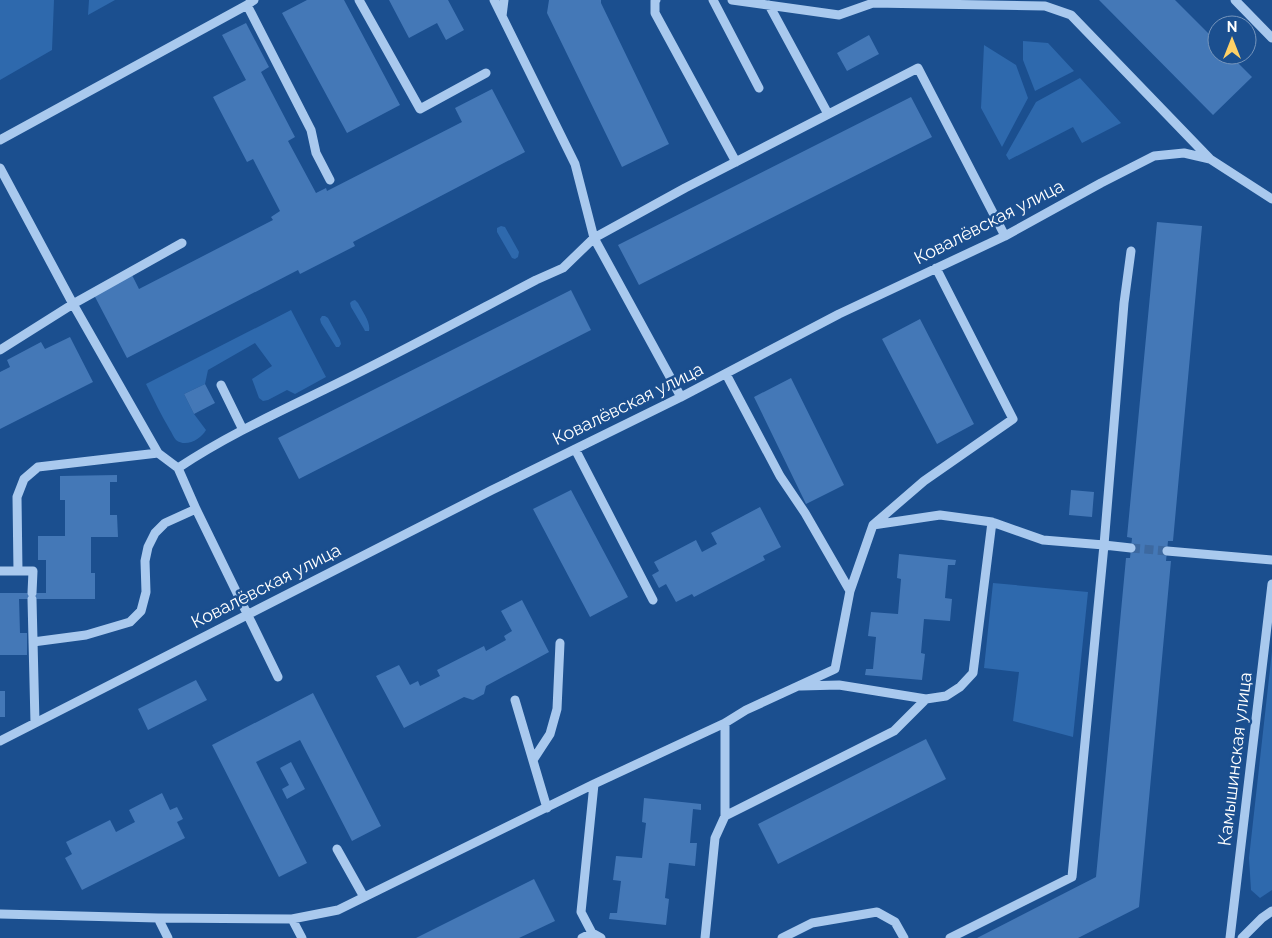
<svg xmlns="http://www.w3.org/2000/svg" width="1272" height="938" viewBox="0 0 1272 938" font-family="Raleway,sans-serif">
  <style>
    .green { fill: #2e69ad }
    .building { fill: #4478b7 }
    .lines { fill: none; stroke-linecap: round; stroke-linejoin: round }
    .minor-tunnel { stroke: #3d69a0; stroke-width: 9; stroke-dasharray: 9 4.5; stroke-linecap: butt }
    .minor { stroke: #a9c9ee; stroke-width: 9 }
    .labels { text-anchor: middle; stroke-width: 5; stroke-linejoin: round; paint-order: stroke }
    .street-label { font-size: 18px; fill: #fff; stroke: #1b4f8f }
  </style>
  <rect width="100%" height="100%" fill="#1b4f8f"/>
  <!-- green -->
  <path class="green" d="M 0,0 L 54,0 L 52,50 L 0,80 Z
    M 89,0 L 115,0 L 88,15 Z
    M 1023,41 L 1048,43 L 1074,71 L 1035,91 L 1023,60 Z
    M 984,45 L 1016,65 L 1028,98 L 1002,147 L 981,108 Z
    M 1080,78 L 1121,123 L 1082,143 L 1073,127 L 1009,160 L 1006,155 L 1036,102 Z
    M 501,226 L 505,227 L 519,252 L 518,257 L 515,259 L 512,258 L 497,232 L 497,228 Z
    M 355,300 L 358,303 C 362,311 371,322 369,331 L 365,331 L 364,329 L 351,307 L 350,303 L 352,301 Z
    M 291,310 L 326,377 L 295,394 L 287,390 L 268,400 L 263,401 L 259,398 L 252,379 L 272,366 L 255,343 L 208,370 L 205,384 L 184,394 L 194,414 L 206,430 C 201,439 186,448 176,440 C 174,438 172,433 170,430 C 161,415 154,400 146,384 Z
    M 322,316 L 325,316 L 328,318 L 340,340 L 341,344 L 339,347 L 336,347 L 321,323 L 320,319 Z
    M 993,583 L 1088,592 L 1073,737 L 1013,721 L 1019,672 L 984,668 Z
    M 1272,651 L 1272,890 L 1260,898 L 1251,890 L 1249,858 Z"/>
  <!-- building -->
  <path class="building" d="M 307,0 L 344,0 L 400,105 L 347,133 L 282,13 Z
    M 389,0 L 448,0 L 464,30 L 446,40 L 437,23 L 409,38 Z
    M 549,0 L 601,0 L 601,3 L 669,144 L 622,167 L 547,13 Z
    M 1099,0 L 1175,0 L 1217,42 L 1217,55 L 1230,55 L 1252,77 L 1213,115 Z
    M 246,23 L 269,67 L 261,72 L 295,137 L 288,141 L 316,193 L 326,188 L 327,191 L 462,122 L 455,108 L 492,89 L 525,152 L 353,242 L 355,246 L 300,274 L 298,270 L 127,358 L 94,295 L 132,275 L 139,289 L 273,220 L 271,217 L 280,211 L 253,159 L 247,162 L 213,97 L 246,80 L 222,35 Z
    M 869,35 L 879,54 L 847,71 L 837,53 Z
    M 911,97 L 932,137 L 639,285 L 618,245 Z
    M 1157,222 L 1202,226 L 1173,541 L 1168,541 L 1166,561 L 1171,561 L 1139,907 L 1078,938 L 977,938 L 1096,877 L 1126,558 L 1130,558 L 1132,538 L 1127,537 Z
    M 571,290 L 591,330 L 299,479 L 278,438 Z
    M 920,319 L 974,424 L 937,444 L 882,339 Z
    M 70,337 L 93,382 L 0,429 L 0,372 L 10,367 L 7,360 L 41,342 L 45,349 Z
    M 791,378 L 844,485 L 806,504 L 754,397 Z
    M 205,384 L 215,403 L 194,414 L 184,394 Z
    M 117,475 L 117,482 L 110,482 L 110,515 L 117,515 L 118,537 L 91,537 L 91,573 L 95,573 L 95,599 L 19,599 L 20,633 L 27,633 L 27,655 L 0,655 L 0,593 L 46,593 L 46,560 L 38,560 L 38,536 L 65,536 L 65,500 L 60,500 L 60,476 Z
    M 571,490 L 628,597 L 590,617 L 533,509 Z
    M 1071,490 L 1094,492 L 1092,517 L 1069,515 Z
    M 760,507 L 781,547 L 763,556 L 765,560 L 694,597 L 692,594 L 676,602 L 666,584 L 659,588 L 652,575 L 659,571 L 654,562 L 696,540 L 702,552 L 717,544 L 711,533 Z
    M 899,554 L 956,560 L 955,565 L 948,565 L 945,598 L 952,599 L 950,621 L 924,619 L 921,653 L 925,654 L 922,680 L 865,675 L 866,669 L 873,669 L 876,637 L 868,636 L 871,612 L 898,614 L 901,579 L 897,578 Z
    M 522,600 L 549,652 L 486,686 L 484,694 L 473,700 L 464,697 L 404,728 L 376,676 L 399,665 L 410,685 L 418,681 L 420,686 L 440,676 L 437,670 L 484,646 L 486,651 L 506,640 L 504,636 L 512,631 L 501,611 Z
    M 196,680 L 207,700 L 148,730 L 138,709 Z
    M 0,691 L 5,691 L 5,717 L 0,717 Z
    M 313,693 L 381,826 L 352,841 L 300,740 L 256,762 L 307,863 L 279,877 L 212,745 Z
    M 926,739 L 946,779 L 778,864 L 758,824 Z
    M 291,762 L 305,789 L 287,799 L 282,789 L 289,785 L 280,768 Z
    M 162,793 L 170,810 L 177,807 L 183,819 L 177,822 L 185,838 L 82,890 L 65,858 L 72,854 L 66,842 L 110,820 L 116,832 L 135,822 L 129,810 Z
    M 644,798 L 701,804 L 701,810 L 693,809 L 690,843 L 697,843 L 695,866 L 669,863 L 665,898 L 669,899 L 666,925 L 609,919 L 610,913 L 617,913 L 621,881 L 613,880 L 616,856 L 642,858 L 646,823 L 642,822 Z
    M 534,879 L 555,921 L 519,938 L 416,938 Z"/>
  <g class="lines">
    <!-- minor-tunnel -->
    <path class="minor-tunnel" d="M 1131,548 L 1167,551"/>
    <!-- minor -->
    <path class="minor" d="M 359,0 L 420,109 L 486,73
      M 494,0 L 575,164 L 594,238 L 681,397
      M 656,0 L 655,1 L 655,13 L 736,162
      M 713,0 L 759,88
      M 732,0 L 839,15 L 873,3 L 1045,6 L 1071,15 L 1210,159
      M 1235,0 L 1272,38
      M 247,5 L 311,130 L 316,153 L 330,180
      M 769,5 L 828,114
      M 502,16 L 504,0
      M 0,140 L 247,5 L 254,0
      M 0,168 L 73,304 L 158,453 L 178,468
      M 0,350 L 73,304 L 182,243
      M 221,385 L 243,430
      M 575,449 L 653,600
      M 873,525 L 940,515 L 992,522 L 1043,540 L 1104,545 L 1124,303 L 1131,251
      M 1167,551 L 1272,560
      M 0,571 L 33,571 L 32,593
      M 18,571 L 17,497 L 24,479 L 38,467 L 158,453
      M 850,591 L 873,525 L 924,481 L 1013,419 L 936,268
      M 32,599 L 35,723
      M 33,642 L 86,635 L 130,622 L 141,611 L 146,592 L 145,561 L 148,547 L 155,533 L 165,523 L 196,509
      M 278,677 L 196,509 L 178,468 C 235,430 297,404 358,373 C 418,343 477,311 536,280 L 563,268 L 594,238 L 685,188 L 918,68 L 1005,236
      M 801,686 L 839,685 L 926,699 L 946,696 L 960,687 L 973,673 L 992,522
      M 515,700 L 547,808
      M 725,723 L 725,816
      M 0,741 L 492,490 L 681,397 L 839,314 L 1005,236 L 1101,183 L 1154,156 L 1184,153 L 1210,159 L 1272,199
      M 533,760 L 550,734 L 557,709 L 560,643
      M 594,784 L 581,912 L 592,933 L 601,938
      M 337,849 L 364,897
      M 0,914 L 158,918 L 292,919 L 338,910 L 594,784 L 725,723 L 746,710 L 835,669 L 850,591 L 805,513 L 780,476 L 726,374
      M 158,918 L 168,938
      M 292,919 L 302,938
      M 582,938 L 592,933
      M 705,938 L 715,838 L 725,816 L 894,731 L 926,699
      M 782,938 L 812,923 L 877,912 L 895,922 L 904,938
      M 950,938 L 1072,877 L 1104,545 L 1131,548
      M 1230,938 L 1272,584
      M 1242,938 L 1262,918 L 1272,911"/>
  </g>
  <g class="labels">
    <!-- street labels -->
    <g class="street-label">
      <text transform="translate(989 222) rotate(-27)" y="6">Ковалёвская улица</text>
      <text transform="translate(628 404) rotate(-26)" y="6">Ковалёвская улица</text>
      <text transform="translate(266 586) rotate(-27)" y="6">Ковалёвская улица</text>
      <text transform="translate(1235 759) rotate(-83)" y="6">Камышинская улица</text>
    </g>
  </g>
  <!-- north arrow -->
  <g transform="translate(1232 40)"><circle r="24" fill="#1b4f8f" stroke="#7695bc"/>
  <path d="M0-4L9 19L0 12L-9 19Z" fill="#ffd166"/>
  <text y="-8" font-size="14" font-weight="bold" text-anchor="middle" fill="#ffffff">N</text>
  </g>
</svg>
